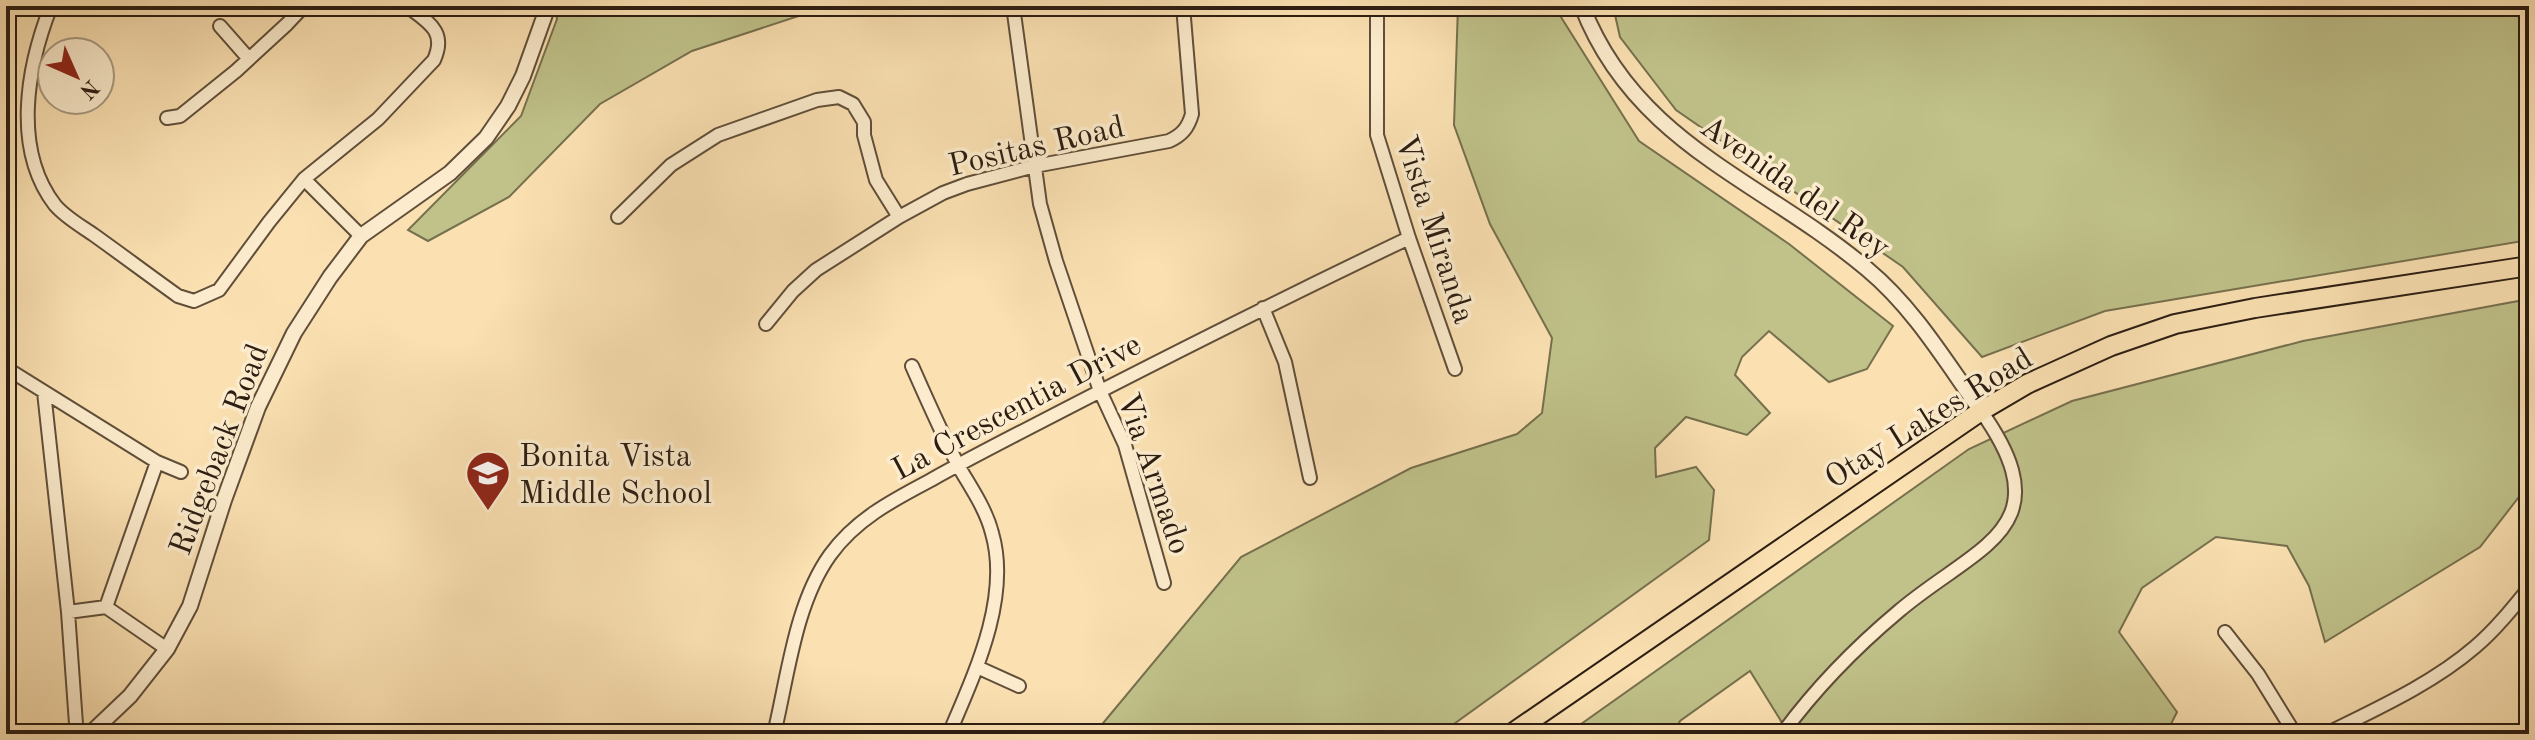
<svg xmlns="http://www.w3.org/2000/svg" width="2535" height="740" viewBox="0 0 2535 740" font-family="'Old Standard TT',serif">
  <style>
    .green { fill: #c0c28a; stroke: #76704e; stroke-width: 2 }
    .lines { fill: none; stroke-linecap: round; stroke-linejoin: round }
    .minor-casing { stroke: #604e3a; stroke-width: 16 }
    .tertiary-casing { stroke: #604e3a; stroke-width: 18 }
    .primary-casing { stroke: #2c1d12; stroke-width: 22 }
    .minor { stroke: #fceccd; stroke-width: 12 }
    .tertiary { stroke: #fceccd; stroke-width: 14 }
    .primary { stroke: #fbe1b2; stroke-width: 18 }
    .labels { text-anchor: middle; stroke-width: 7; stroke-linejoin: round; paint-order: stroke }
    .street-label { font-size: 32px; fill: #2c1d12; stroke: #fceccd }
    .poi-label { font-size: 32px; fill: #2c1d12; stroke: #fceccd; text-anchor: start }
  </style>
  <rect width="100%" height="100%" fill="#fbe1b2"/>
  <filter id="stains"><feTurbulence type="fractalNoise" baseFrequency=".0025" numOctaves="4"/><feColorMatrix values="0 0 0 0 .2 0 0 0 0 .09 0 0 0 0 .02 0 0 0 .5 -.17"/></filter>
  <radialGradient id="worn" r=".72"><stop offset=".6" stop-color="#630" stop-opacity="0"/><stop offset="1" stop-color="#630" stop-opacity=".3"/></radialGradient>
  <!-- green -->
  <path class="green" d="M 555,6 L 829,6 L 692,51 L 600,104 L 509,197 L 428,241 L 408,230 L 521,116 L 557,19 Z
    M 1458,6 L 1554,6 L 1639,141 L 1789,244 L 1893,326 L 1867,369 L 1829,382 L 1769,331 L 1742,357 L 1735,375 L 1770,413 L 1747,435 L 1686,417 L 1655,448 L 1656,477 L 1696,467 L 1714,490 L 1709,540 L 1440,734 L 1094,734 L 1241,557 L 1411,468 L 1517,434 L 1542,413 L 1552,338 L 1490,224 L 1454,125 Z
    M 1613,6 L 2529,6 L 2529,240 L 2105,311 L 1982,357 L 1903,267 L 1676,110 L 1620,37 Z
    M 2529,299 L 2529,484 L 2480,547 L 2325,642 L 2309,586 L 2287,546 L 2216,537 L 2142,588 L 2119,632 L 2177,712 L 2166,734 L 1789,734 L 1750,671 L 1680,721 L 1674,734 L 1567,734 L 1969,449 L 2072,401 L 2303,341 Z"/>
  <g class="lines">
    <!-- minor casing -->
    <g class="minor-casing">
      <path id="minor" d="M 51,6 C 27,67 12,149 55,205 C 65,217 81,226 94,235 C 122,255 150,276 178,296 L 194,301 L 219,290 L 269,222 L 304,179 L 378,119 L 434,60 C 447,31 428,22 407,6
        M 1013,6 L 1040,204 L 1056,261 L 1100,391 L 1125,445 L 1164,583
        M 1377,6 L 1377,135 L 1409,238 L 1455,369
        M 220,26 L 249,59
        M 167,118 L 180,116 L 236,71 L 287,24 L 304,6
        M 304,179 L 361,236
        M 618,217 L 671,165 L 718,135 L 817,100 L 839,97 L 853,104 L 864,122 L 864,135 L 876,180 L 899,217
        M 1263,308 L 1285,362 L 1310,478
        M 766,324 L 793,291 L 816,270 L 899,217 L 943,193 L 967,184 L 1035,166 L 1169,141 C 1182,135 1188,128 1192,114 L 1183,6
        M 912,366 C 927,400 942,434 959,467 C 971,488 986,509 992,533 C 1011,598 974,675 949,734
        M 6,368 L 157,462 L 181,472
        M 44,392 L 68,612 L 76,724
        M 106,607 L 157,462
        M 68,612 L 106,607 L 167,649
        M 2225,632 L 2258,674 L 2295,734
        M 977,667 L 1019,686
        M 774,734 C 788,676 795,604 830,555 C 856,519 893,500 931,480 C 961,463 992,447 1023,431 C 1150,365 1279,300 1409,238
        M 1782,734 C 1815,689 1856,647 1899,611 C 1977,545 2065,529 1981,411
        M 2326,734 C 2376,709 2432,684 2475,647 C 2495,630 2512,609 2529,588"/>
    </g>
    <!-- tertiary casing -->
    <g class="tertiary-casing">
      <path id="tertiary" d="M 1582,6 C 1635,144 1763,181 1867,269 C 1914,308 1946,362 1981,411
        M 90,734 L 130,696 L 167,649 L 190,606 L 224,500 L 258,407 L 294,333 L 330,277 L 361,236 L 450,173 L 486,138 L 508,106 L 523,76 L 548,6"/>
    </g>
    <!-- primary casing -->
    <g class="primary-casing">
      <path id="primary" d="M 1511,734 L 1981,411 L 2027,384 L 2111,346 L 2175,324 L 2255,308 L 2529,266"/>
    </g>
    <!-- minor -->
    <use href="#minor" class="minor"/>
    <!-- tertiary -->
    <use href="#tertiary" class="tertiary"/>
    <!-- primary -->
    <use href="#primary" class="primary"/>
  </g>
  <!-- icons -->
  <defs>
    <g id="school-pin" transform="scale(2.3)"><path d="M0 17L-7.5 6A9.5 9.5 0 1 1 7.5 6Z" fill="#8f2418" stroke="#fceccd"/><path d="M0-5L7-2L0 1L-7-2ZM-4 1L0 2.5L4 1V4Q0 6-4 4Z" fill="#fff"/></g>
  </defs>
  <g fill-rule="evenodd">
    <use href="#school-pin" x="488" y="473"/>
  </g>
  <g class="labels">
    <!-- street labels -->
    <g class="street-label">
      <text transform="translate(1036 145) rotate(-13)" y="11">Positas Road</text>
      <text transform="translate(1796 186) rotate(35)" y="11">Avenida del Rey</text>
      <text transform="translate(1436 229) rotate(72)" y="11">Vista Miranda</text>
      <text transform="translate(1016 406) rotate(-28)" y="11">La Crescentia Drive</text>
      <text transform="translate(1928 417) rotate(-32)" y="11">Otay Lakes Road</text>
      <text transform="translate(218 449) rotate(-69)" y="11">Ridgeback Road</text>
      <text transform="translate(1155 473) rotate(71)" y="11">Via Armado</text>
    </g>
    <!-- poi labels -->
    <g class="poi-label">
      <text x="519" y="466">Bonita Vista<tspan x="519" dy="37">Middle School</tspan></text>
    </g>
  </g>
  <!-- margin -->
  <rect width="2535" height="740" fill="none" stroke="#fbe1b2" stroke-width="32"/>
  <rect x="8" y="8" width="2519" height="724" fill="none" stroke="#2c1d12" stroke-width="4"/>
  <rect x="16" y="16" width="2503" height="708" fill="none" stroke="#2c1d12" stroke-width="2"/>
  <!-- north arrow -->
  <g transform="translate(76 76) rotate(135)"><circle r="38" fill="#fceccd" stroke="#a99982" stroke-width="2"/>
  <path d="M0-6L14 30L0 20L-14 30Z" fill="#8f2418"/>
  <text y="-12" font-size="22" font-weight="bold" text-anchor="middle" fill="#2c1d12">N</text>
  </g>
  <rect width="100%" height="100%" filter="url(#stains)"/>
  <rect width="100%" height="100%" fill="url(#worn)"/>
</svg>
